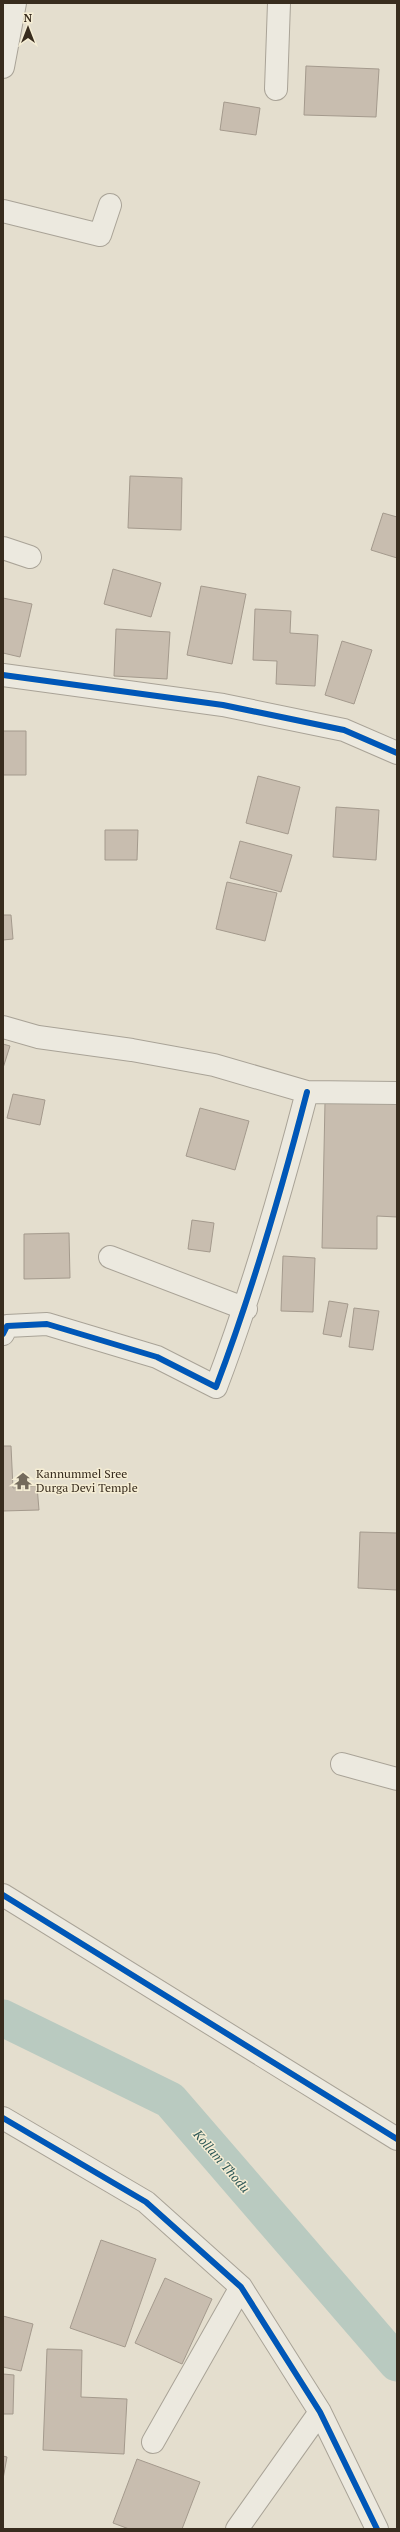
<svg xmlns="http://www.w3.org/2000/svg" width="400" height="2532" viewBox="0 0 400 2532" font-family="'PT Serif',serif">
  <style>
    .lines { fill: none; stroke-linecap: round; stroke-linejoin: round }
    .canal { stroke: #b9cac0; stroke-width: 37 }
    .building { fill: #c8bdaf; stroke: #a49a8d }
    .minor-casing { stroke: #a9a397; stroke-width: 24 }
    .minor { stroke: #ece9df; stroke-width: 22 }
    .cycleway-casing { stroke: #f5edd4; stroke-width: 8 }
    .cycleway { stroke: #0057b8; stroke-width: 6 }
    .labels { text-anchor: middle; stroke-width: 3; stroke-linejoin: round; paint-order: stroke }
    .poi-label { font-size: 12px; fill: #382c1e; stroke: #f5edd4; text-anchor: start }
    .water-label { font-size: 13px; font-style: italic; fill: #2e5857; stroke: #f5edd4 }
  </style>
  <rect width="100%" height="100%" fill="#e4dece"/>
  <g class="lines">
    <!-- canal -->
    <path class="canal" d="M 3,2018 L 170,2100 L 397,2363"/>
  </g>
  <!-- building -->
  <path class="building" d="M 306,66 L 379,69 L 376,117 L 304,115 Z
    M 224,102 L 260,108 L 256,135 L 220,130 Z
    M 130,476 L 182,478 L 181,530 L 128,528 Z
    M 383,513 L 397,517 L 397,558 L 371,550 Z
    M 113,569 L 161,583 L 151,617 L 104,604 Z
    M 201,586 L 246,594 L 232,664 L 187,655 Z
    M 3,598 L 32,604 L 20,657 L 3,653 Z
    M 255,609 L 291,611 L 290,633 L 318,635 L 315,686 L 276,684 L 277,661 L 253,660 Z
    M 116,629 L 170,632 L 167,679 L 114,676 Z
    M 342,641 L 372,650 L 354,704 L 325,695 Z
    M 3,731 L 26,731 L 26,775 L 3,775 Z
    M 258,776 L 300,787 L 288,834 L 246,823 Z
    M 336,807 L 379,810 L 376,860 L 333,857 Z
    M 105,830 L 138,830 L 137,860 L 105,860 Z
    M 240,841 L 292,855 L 281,892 L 230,878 Z
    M 227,882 L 277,893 L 265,941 L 216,929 Z
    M 3,915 L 11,915 L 13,939 L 3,940 Z
    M 3,1044 L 10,1046 L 3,1068 Z
    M 13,1094 L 45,1100 L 40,1125 L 7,1118 Z
    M 325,1102 L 397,1103 L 397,1217 L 377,1216 L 377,1249 L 322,1248 Z
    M 200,1108 L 249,1121 L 235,1170 L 186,1156 Z
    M 192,1220 L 214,1223 L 210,1252 L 188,1249 Z
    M 69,1233 L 70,1278 L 24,1279 L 24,1234 Z
    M 283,1256 L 315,1258 L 313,1312 L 281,1311 Z
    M 329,1301 L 348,1304 L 341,1337 L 323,1334 Z
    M 354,1308 L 379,1311 L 373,1350 L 349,1347 Z
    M 3,1446 L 11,1446 L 13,1488 L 37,1486 L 39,1510 L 3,1511 Z
    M 360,1532 L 397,1533 L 397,1590 L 358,1588 Z
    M 101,2240 L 156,2259 L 125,2347 L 70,2328 Z
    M 165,2278 L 212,2299 L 182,2364 L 135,2343 Z
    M 3,2316 L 33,2324 L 21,2371 L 3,2367 Z
    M 47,2349 L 82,2350 L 81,2397 L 127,2399 L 124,2454 L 43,2450 Z
    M 3,2374 L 14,2375 L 13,2414 L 3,2414 Z
    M 3,2456 L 7,2457 L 3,2479 Z
    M 137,2459 L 200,2482 L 182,2529 L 129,2529 L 113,2523 Z"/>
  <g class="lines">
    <!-- minor casing -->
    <g class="minor-casing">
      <path id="minor" d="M 3,67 L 15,3
        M 276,89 L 279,3
        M 3,211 L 100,235 L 110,205
        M 3,548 L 30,557
        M 3,675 L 223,705 L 344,730 L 397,753
        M 3,1027 L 38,1037 L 132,1050 L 214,1065 L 307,1092 L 397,1093
        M 110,1257 L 246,1309
        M 3,1334 L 7,1326 L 47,1324 L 157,1357 L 216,1387 C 253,1290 281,1192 307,1092
        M 342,1764 L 397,1779
        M 3,1895 L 397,2139
        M 3,2118 L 146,2202 L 241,2287 L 320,2412 L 377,2529
        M 153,2442 L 241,2287
        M 237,2529 L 320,2412"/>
    </g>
    <!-- minor -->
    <use href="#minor" class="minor"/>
    <!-- cycleway casing -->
    <g class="cycleway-casing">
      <path id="cycleway" d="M 3,675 L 223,705 L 344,730 L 397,753
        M 3,1334 L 7,1326 L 47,1324 L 157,1357 L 216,1387 C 253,1290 281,1192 307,1092
        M 3,1895 L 397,2139
        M 3,2118 L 146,2202 L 241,2287 L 320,2412 L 377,2529"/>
    </g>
    <!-- cycleway -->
    <use href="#cycleway" class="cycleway"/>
  </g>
  <!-- icons -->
  <defs>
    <g id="temple-bare" transform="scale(1.38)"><path d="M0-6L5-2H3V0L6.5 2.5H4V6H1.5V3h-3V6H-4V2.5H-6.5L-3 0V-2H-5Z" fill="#746a5c" stroke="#f5edd4" stroke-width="2.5" paint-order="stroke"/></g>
  </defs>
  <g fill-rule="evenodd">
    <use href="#temple-bare" x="23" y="1481"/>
  </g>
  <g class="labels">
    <!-- poi labels -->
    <g class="poi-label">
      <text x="36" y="1478">Kannummel Sree<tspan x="36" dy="14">Durga Devi Temple</tspan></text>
    </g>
    <!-- water labels -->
    <g class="water-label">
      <text transform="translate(222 2161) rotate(49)" y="5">Kollam Thodu</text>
    </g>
  </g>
  <!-- border -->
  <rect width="400" height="2532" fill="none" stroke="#382c1e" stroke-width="8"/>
  <!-- north arrow -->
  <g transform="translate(28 28)" stroke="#f5edd4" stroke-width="3" paint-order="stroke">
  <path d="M0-3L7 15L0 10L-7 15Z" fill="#382c1e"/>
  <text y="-6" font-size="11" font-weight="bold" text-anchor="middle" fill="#382c1e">N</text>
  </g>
</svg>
